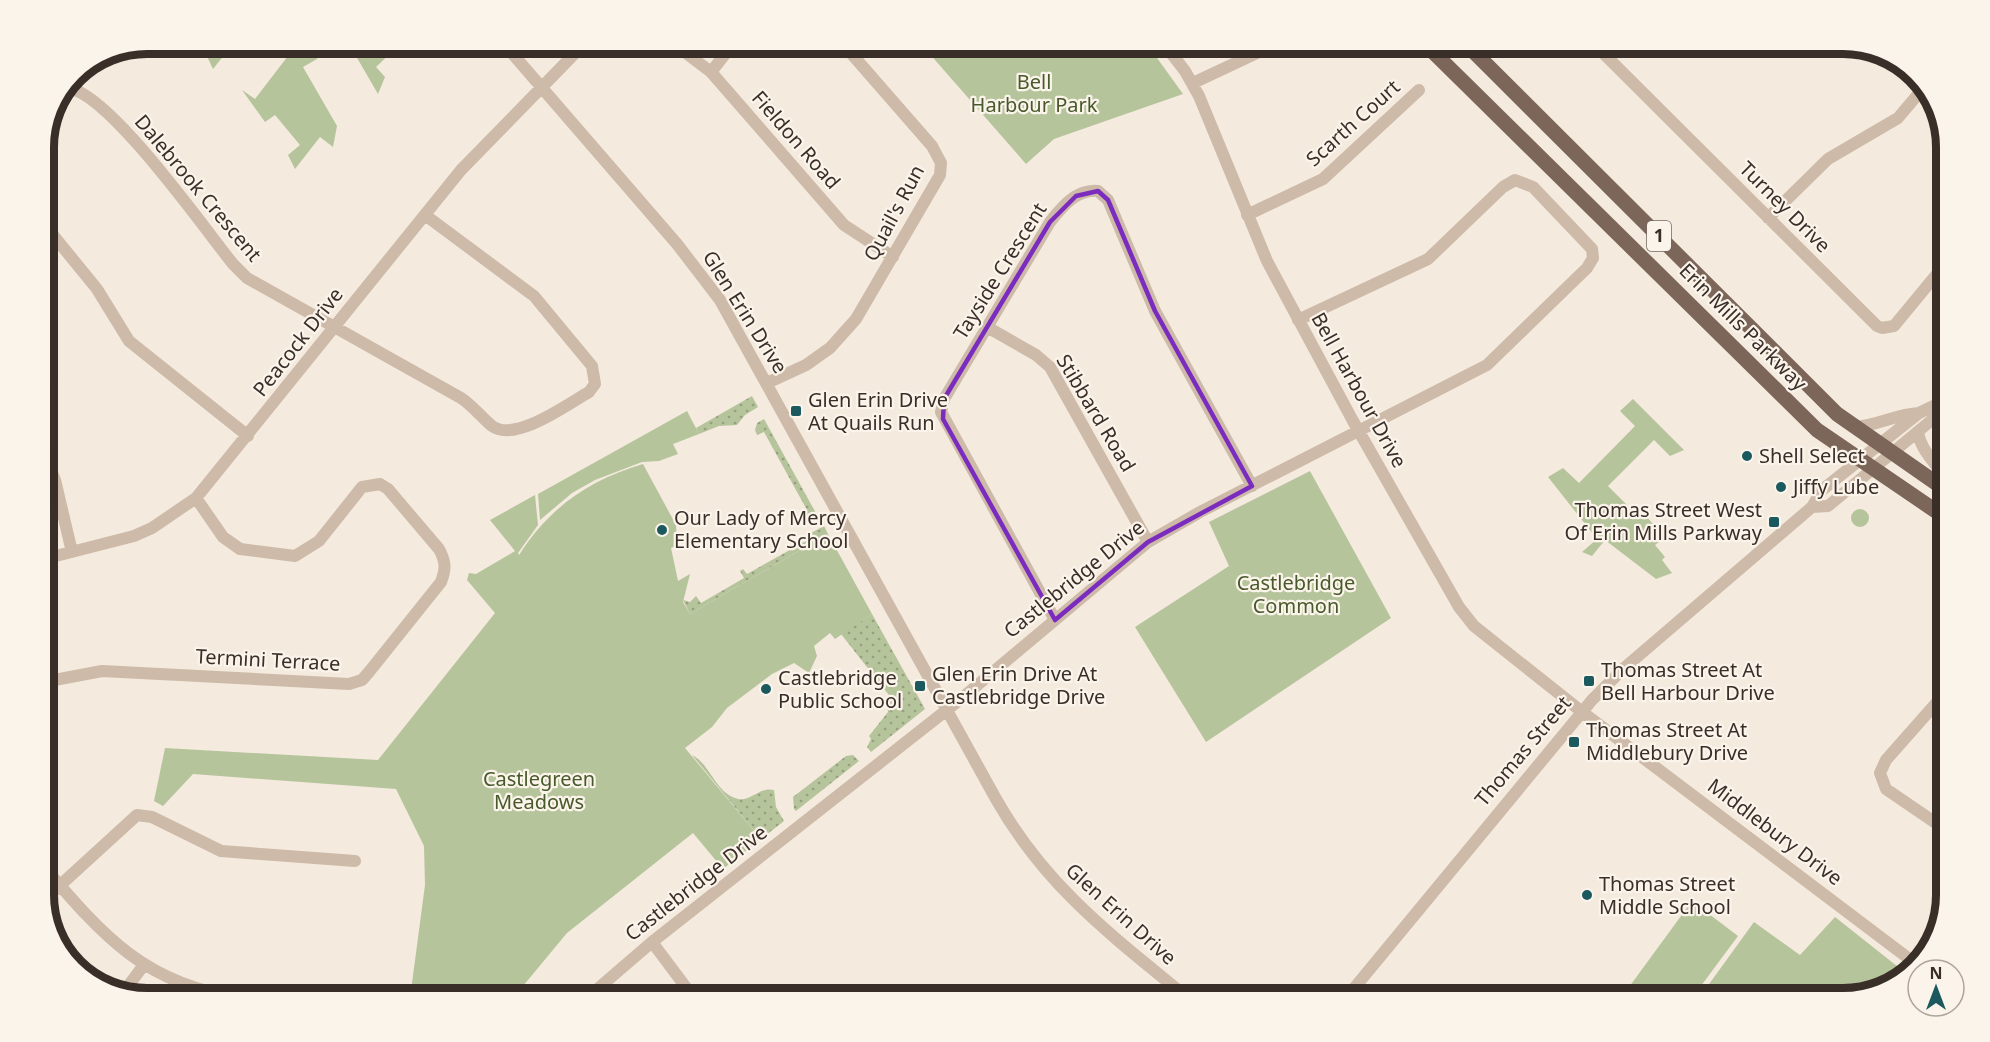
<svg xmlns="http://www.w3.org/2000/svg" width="1990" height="1042" viewBox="0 0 1990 1042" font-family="'Noto Sans',sans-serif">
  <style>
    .grass { fill: url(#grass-dots) }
    .park { fill: #b6c49c }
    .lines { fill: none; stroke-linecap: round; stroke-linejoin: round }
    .minor { stroke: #cdbaa8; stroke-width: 12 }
    .major { stroke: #7c6559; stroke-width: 15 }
    .marked { fill: none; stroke: #7b2cbf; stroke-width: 4.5; stroke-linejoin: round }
    .poi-dot { fill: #1c595e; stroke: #fbf4eb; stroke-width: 2 }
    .labels { text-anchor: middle; stroke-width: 4.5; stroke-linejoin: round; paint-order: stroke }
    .shield { fill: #fbf4eb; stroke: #746963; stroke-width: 1.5 }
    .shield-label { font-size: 18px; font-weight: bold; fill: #3a2e29 }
    .park-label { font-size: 20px; fill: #485a2b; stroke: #fbf4eb }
    .street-label { font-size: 20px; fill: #3a2e29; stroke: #fbf4eb }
    .poi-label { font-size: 20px; fill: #3a2e29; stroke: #fbf4eb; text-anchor: start }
    .rim { fill: none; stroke: #3a2e29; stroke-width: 8 }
  </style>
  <defs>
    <pattern id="grass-dots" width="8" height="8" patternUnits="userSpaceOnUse" patternTransform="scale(1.5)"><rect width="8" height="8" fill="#b6c49c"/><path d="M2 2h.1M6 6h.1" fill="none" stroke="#95a07f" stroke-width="1.8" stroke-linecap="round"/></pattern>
  </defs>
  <rect width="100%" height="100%" fill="#f4eade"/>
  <!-- grass -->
  <path class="grass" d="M 752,396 L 758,407 L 745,415 L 737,425 L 719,426 L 699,434 L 696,428 Z
    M 764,419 L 817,515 L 810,519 L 801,514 L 807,510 L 764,432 L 757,435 L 755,430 L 757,423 Z
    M 1946,423 L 1946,470 L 1932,447 L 1936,432 Z
    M 824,526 L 828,534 L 690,614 L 683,600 L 690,602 L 696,596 L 701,603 L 744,578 L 740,571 L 743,569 L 747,574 L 813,537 L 811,533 Z
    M 872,614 L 925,709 L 871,752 L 867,747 L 871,739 L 869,736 L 888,712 L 887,704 L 892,699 L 841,634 Z
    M 692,755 C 710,764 715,791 735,798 C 750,804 759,786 774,790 L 776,807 L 784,821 L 761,839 Z
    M 853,755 L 859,761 L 796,811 L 794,809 L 793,797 L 846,756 Z"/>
  <!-- park -->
  <path class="park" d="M 218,44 L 233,44 L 213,69 L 206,54 Z
    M 280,44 L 297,44 L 303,51 L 310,44 L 318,44 L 317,59 L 303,67 L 337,126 L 333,147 L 320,137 L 295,169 L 288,155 L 300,145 L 275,115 L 265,122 L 242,90 L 255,99 L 291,52 Z
    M 349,44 L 400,44 L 376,67 L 385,77 L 378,94 Z
    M 921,44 L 1147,44 L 1183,94 L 1054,139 L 1026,164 Z
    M 1633,399 L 1684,450 L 1670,456 L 1654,440 L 1608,486 L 1638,516 L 1643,513 L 1654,525 L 1650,529 L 1660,541 L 1655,545 L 1665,557 L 1662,560 L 1672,573 L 1656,579 L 1605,540 L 1592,556 L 1582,552 L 1597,539 L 1548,477 L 1563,468 L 1579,483 L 1635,426 L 1620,411 Z
    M 687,411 L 699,434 L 673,444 L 678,454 L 659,461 L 642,462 L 595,480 L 572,493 L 540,520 L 538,494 Z
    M 643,464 L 676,525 L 677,545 L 671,548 L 678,581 L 690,574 L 683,602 L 690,614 L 828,534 L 872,614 L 835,639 L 830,633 L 814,646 L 817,656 L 809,673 L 794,663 L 772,674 L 727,708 L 712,727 L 685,748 L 761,839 L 723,869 L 693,833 L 567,933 L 513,998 L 410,998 L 425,885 L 424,846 L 396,789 L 193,774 L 163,806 L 154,801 L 165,748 L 378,760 L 495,613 L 467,580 L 469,573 L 476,574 L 515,551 L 490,520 L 535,495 L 538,525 L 518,553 L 519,555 C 550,507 589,480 643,464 Z
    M 1310,471 L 1391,618 L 1206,742 L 1135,627 L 1229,566 L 1209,522 Z
    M1851 518a9 9 0 1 1 18 0a9 9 0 1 1-18 0Z
    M 1692,901 L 1738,936 L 1692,998 L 1621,998 Z
    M 1835,917 L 1907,974 C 1876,1009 1746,998 1699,998 L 1754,922 L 1800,955 Z"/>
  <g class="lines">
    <!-- minor -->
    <path class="minor" d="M 504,44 L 677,244 L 720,300 L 996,799 C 1046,887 1111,935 1188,998
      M 674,44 L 711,72 L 844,225 L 893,257
      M 1164,44 L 1185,71 L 1199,96 L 1267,261 L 1353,421 L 1459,607 L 1474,626 L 1581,711 L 1916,964
      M 1594,44 L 1877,326 L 1882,328 L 1894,326 L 1946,263
      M 711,72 L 733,44
      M 1193,83 L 1276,44
      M 68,88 C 109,93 204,228 233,264 L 247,278 L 461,398 C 473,406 481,417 492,426 C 515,443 568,404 589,392 L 595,384 L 592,366 L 534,296 L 425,215
      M 1247,215 L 1323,179 L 1419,90
      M 1768,218 L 1828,159 L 1898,118 L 1925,86
      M 44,224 L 97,289 L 129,341 L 248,436
      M 987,327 L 1036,355 L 1050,367 L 1148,542
      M 767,383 L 806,365 L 830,348 L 856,319 L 940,175 L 941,163 L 932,146 L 843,44
      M 1854,427 C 1877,426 1896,414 1919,413
      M 1918,432 C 1921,455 1945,468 1946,488
      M 44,454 L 55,480 L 72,552
      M 1812,507 L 1828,506 L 1933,419 L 1940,405
      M 44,559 L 134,536 L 152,528 L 196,498 L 461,170 L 584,44
      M 1055,620 L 941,412 L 944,399 L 1050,222 C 1062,207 1076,189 1098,191 L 1108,200 L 1155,311 L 1252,486
      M 44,682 L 102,671 L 349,684 L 362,680 L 369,672 L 441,582 C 446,569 446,562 439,549 L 388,489 L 380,484 L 362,487 L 319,541 L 295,556 L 240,549 L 223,537 L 196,498
      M 1946,692 L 1886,760 L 1880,773 L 1886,789 L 1946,830
      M 44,867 C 104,937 146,985 241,998
      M 44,900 L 137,815 L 152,817 L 221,851 L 355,861
      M 652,942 L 694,998
      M 123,993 L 143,966
      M 587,998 L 652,942 L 962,698 L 1148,542 L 1200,512 L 1487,365 L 1587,268 L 1593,258 L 1592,249 L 1533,187 L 1515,180 L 1503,187 L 1428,259 L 1298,320
      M 1346,998 L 1592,700 L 1623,669 L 1812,507 L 1822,490 L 1919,413 L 1946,400"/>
    <!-- major -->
    <path class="major" d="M 1425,44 L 1817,430 L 1946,518
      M 1466,44 L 1837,414 L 1946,490"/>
  </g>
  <!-- marked area -->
  <path class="marked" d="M 1098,191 L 1108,200 L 1155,311 L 1252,486 L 1148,542 L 1055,620 L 943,419 L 944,399 L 1050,222 L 1076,196 Z"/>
  <!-- markers -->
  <g class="poi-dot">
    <rect x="790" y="405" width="12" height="12" rx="3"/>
    <circle cx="1747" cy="456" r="6"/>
    <circle cx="1781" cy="487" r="6"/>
    <rect x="1768" y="516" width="12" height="12" rx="3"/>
    <circle cx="662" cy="530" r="6"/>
    <rect x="1583" y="675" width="12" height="12" rx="3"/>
    <rect x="914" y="680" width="12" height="12" rx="3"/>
    <circle cx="766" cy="689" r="6"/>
    <rect x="1568" y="736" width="12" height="12" rx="3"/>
    <circle cx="1587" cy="895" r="6"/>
  </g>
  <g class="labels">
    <!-- shield labels -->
    <rect class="shield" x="1647" y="221" width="24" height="30" rx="4.5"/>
    <g class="shield-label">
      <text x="1659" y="242">1</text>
    </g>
    <!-- park labels -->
    <g class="park-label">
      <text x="1034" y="89">Bell<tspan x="1034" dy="23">Harbour Park</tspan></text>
      <text x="1296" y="590">Castlebridge<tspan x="1296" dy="23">Common</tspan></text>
      <text x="539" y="786">Castlegreen<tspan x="539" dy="23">Meadows</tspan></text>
    </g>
    <!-- street labels -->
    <g class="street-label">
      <text transform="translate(1353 123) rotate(-42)" y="7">Scarth Court</text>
      <text transform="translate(796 140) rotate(49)" y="7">Fieldon Road</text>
      <text transform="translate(198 188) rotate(50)" y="7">Dalebrook Crescent</text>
      <text transform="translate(1785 207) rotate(45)" y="7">Turney Drive</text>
      <text transform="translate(894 213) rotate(-62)" y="7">Quail's Run</text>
      <text transform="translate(1000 271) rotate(-58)" y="7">Tayside Crescent</text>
      <text transform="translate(745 312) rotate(58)" y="7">Glen Erin Drive</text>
      <text transform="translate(1743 327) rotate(45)" y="7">Erin Mills Parkway</text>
      <text transform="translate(298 342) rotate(-52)" y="7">Peacock Drive</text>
      <text transform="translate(1359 390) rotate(61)" y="7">Bell Harbour Drive</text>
      <text transform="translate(1096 413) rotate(59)" y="7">Stibbard Road</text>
      <text transform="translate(1074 579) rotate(-39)" y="7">Castlebridge Drive</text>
      <text transform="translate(268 660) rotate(3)" y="7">Termini Terrace</text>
      <text transform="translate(1523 751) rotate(-50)" y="7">Thomas Street</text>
      <text transform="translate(1775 832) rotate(37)" y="7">Middlebury Drive</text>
      <text transform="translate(696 883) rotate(-38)" y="7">Castlebridge Drive</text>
      <text transform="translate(1121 914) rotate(42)" y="7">Glen Erin Drive</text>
    </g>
    <!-- poi labels -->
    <g class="poi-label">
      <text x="808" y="407">Glen Erin Drive<tspan x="808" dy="23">At Quails Run</tspan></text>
      <text x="1759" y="463">Shell Select</text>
      <text x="1793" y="494">Jiffy Lube</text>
      <text x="1762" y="517" text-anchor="end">Thomas Street West<tspan x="1762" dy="23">Of Erin Mills Parkway</tspan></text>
      <text x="674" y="525">Our Lady of Mercy<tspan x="674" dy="23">Elementary School</tspan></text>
      <text x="1601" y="677">Thomas Street At<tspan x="1601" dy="23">Bell Harbour Drive</tspan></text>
      <text x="932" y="681">Glen Erin Drive At<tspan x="932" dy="23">Castlebridge Drive</tspan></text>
      <text x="778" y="685">Castlebridge<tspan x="778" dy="23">Public School</tspan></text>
      <text x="1586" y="737">Thomas Street At<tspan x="1586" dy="23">Middlebury Drive</tspan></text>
      <text x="1599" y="891">Thomas Street<tspan x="1599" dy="23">Middle School</tspan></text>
    </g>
  </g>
  <!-- crop -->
  <path d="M0 0H1990V1042H0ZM147 54H1843A93 93 0 0 1 1936 147V895A93 93 0 0 1 1843 988H147A93 93 0 0 1 54 895V147A93 93 0 0 1 147 54Z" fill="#fbf4eb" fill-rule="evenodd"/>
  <path class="rim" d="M147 54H1843A93 93 0 0 1 1936 147V895A93 93 0 0 1 1843 988H147A93 93 0 0 1 54 895V147A93 93 0 0 1 147 54Z"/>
  <!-- north arrow -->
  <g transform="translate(1936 988)"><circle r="28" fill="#fbf4eb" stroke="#aea59d" stroke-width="1.5"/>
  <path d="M0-4.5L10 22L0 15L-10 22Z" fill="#1c595e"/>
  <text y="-9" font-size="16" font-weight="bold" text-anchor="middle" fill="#3a2e29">N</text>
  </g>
</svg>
